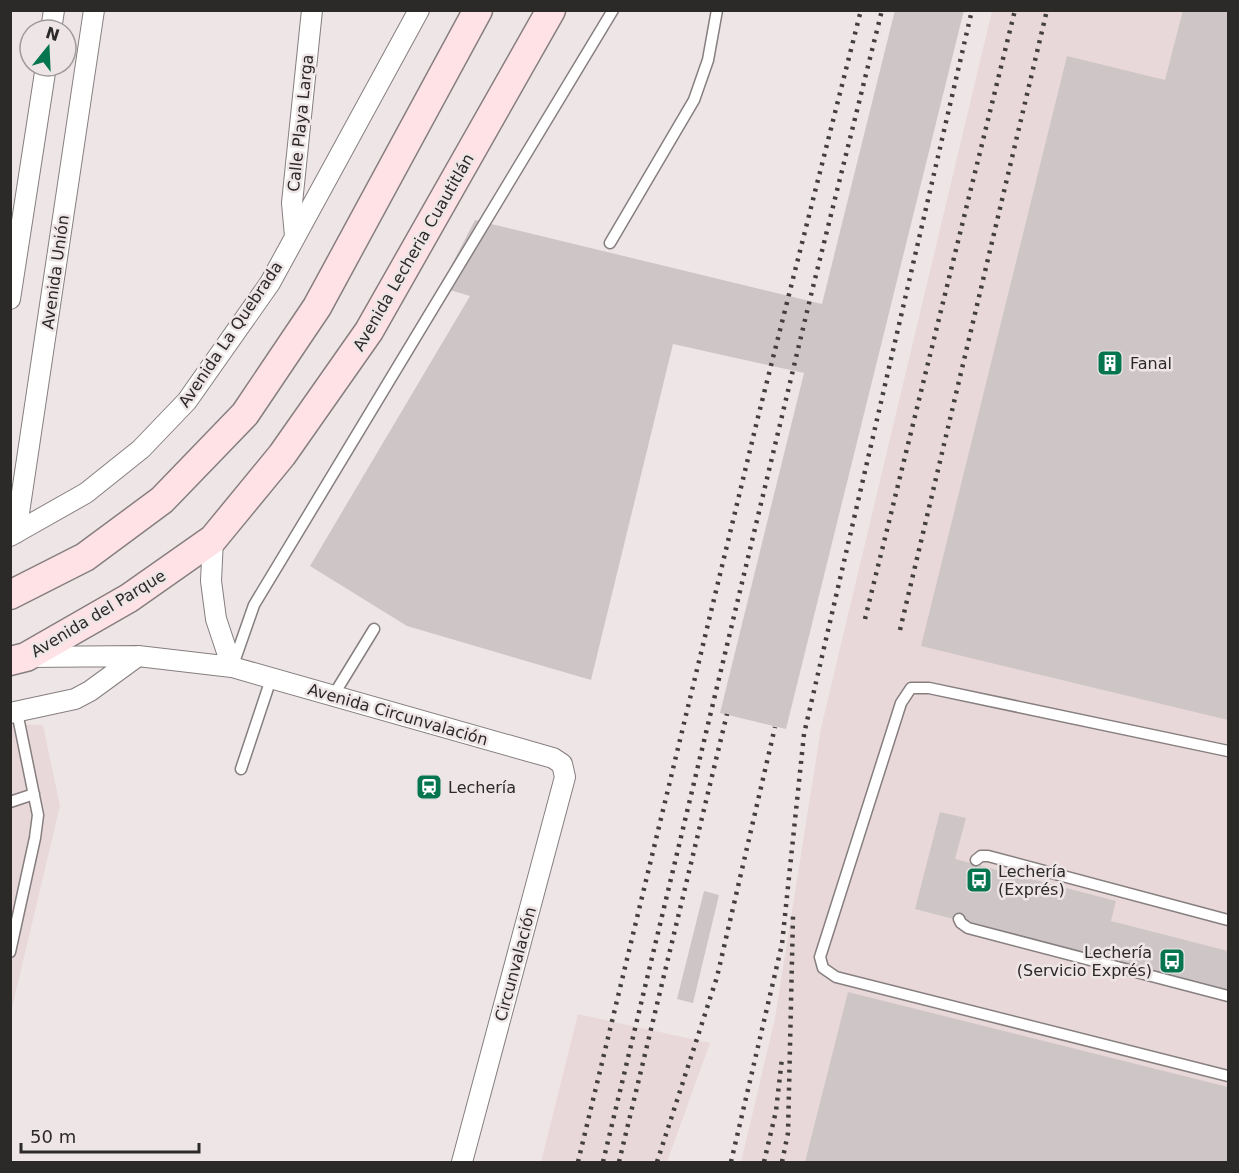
<svg xmlns="http://www.w3.org/2000/svg" width="1239" height="1173" viewBox="0 0 1239 1173" font-family="'DejaVu Sans',sans-serif">
  <style>
    .built { fill: #e9d8d9 }
    .building { fill: #cec6c6 }
    .lines { fill: none; stroke-linecap: round; stroke-linejoin: round }
    .service-casing { stroke: #867e7f; stroke-width: 13 }
    .minor-casing { stroke: #867e7f; stroke-width: 22 }
    .secondary-casing { stroke: #867e7f; stroke-width: 31 }
    .service { stroke: #fff; stroke-width: 10 }
    .minor { stroke: #fff; stroke-width: 20 }
    .secondary { stroke: #fee2e6; stroke-width: 28 }
    .rail { stroke: #433f3f; stroke-width: 4.5; stroke-dasharray: 3 6; stroke-linecap: butt }
    .labels { text-anchor: middle; stroke-width: 5; stroke-linejoin: round; paint-order: stroke }
    .street-label { font-size: 16px; fill: #2c2929; stroke: #eee6e6 }
    .poi-label { font-size: 16px; fill: #2c2929; stroke: #eee6e6; text-anchor: start }
  </style>
  <rect width="100%" height="100%" fill="#eee6e6"/>
  <!-- built -->
  <path class="built" d="M 992,11 L 1228,11 L 1228,1162 L 741,1162 L 775,1018 L 821,728 Z
    M 11,724 L 43,725 L 60,806 L 11,1012 Z
    M 578,1014 L 710,1043 L 667,1162 L 541,1162 Z"/>
  <!-- building -->
  <path class="building" d="M 895,10 L 964,10 L 786,729 L 720,713 L 804,373 L 673,344 L 591,680 L 407,626 L 310,566 L 470,296 L 440,287 L 475,220 L 822,304 Z
    M 1183,10 L 1228,10 L 1228,720 L 921,646 L 1067,56 L 1165,80 Z
    M 940,812 L 966,818 L 955,859 L 1116,901 L 1111,921 L 1228,951 L 1228,990 L 915,909 Z
    M 704,891 L 719,895 L 693,1003 L 677,999 Z
    M 848,992 L 1228,1087 L 1228,1162 L 805,1162 Z"/>
  <g class="lines">
    <!-- service casing -->
    <g class="service-casing">
      <path id="service" d="M 610,243 L 694,100 L 708,60 L 717,10
        M 233,665 L 254,605 L 613,10
        M 333,696 L 374,629
        M 1228,751 L 929,688 L 911,688 L 901,703 L 820,957 L 823,968 L 836,977 L 1228,1076
        M 241,769 L 271,679
        M 10,802 L 34,794
        M 976,860 L 981,856 L 988,856 L 1228,920
        M 959,919 L 961,923 L 968,928 L 1228,996
        M 10,952 L 35,838 L 38,815 L 17,712"/>
    </g>
    <!-- minor casing -->
    <g class="minor-casing">
      <path id="minor" d="M 51,30 L 54,10
        M 295,236 L 292,203 L 312,10
        M 10,299 L 46,66
        M 16,533 L 94,10
        M 10,536 L 86,493 L 141,449 L 187,401 L 270,283 L 419,10
        M 213,539 L 211,581 L 216,619 L 232,667
        M 29,657 L 138,656 L 232,667 L 553,758 L 562,764 L 565,777 L 462,1162
        M 10,713 L 75,699 L 90,691 L 138,656"/>
    </g>
    <!-- secondary casing -->
    <g class="secondary-casing">
      <path id="secondary" d="M 10,595 L 85,557 L 162,500 L 245,414 L 317,307 L 478,10
        M 10,661 L 26,657 L 129,598 L 213,539 L 282,455 L 369,331 L 551,10"/>
    </g>
    <!-- service -->
    <use href="#service" class="service"/>
    <!-- minor -->
    <use href="#minor" class="minor"/>
    <!-- secondary -->
    <use href="#secondary" class="secondary"/>
    <!-- rail -->
    <path class="rail" d="M 865,619 L 1015,10
      M 900,630 L 1047,10
      M 578,1162 L 758,417 L 861,10
      M 603,1162 L 811,295 L 882,10
      M 619,1162 L 727,714
      M 657,1162 L 717,977 L 775,727
      M 731,1162 L 782,944 L 804,734 L 972,10
      M 764,1162 L 776,1111 L 782,1058
      M 782,1162 L 788,1133 L 793,916"/>
  </g>
  <!-- icons -->
  <defs>
    <g id="building-square" transform="scale(1.35)"><rect x="-9" y="-9" width="18" height="18" rx="4" fill="#05754f" stroke="#eee6e6"/><path d="M-4-6H4V6H1V3H-1V6H-4ZM-2.5-4.3h1.7v1.8h-1.7ZM.8-4.3h1.7v1.8H.8ZM-2.5-1h1.7V.8h-1.7ZM.8-1h1.7V.8H.8Z" fill="#fff"/></g>
    <g id="station-square" transform="scale(1.35)"><rect x="-9" y="-9" width="18" height="18" rx="4" fill="#05754f" stroke="#eee6e6"/><path d="M-3-6H3Q5-6 5-4V2Q5 4 3 4L4.5 6H3L1.5 4h-3L-3 6H-4.5L-3 4Q-5 4-5 2V-4Q-5-6-3-6ZM-3.5-4v3h7v-3ZM-3.5 1v1.5H-2V1ZM2 1v1.5H3.5V1Z" fill="#fff"/></g>
    <g id="bus-square" transform="scale(1.35)"><rect x="-9" y="-9" width="18" height="18" rx="4" fill="#05754f" stroke="#eee6e6"/><path d="M-5-6H5V4H4V6H2V4H-2V6H-4V4H-5ZM-3.5-4V0h7V-4ZM-3.5 1.2v1.5H-2V1.2ZM2 1.2v1.5H3.5V1.2Z" fill="#fff"/></g>
  </defs>
  <g fill-rule="evenodd">
    <use href="#building-square" x="1110" y="363"/>
    <use href="#station-square" x="429" y="787"/>
    <use href="#bus-square" x="979" y="880"/>
    <use href="#bus-square" x="1172" y="961"/>
  </g>
  <g class="labels">
    <!-- street labels -->
    <g class="street-label">
      <text transform="translate(300 123) rotate(-84)" y="6">Calle Playa Larga</text>
      <text transform="translate(413 252) rotate(-60)" y="6">Avenida Lecheria Cuautitlán</text>
      <text transform="translate(55 272) rotate(-82)" y="6">Avenida Unión</text>
      <text transform="translate(230 334) rotate(-56)" y="6">Avenida La Quebrada</text>
      <text transform="translate(98 613) rotate(-31)" y="6">Avenida del Parque</text>
      <text transform="translate(398 714) rotate(16)" y="6">Avenida Circunvalación</text>
      <text transform="translate(515 964) rotate(-75)" y="6">Circunvalación</text>
    </g>
    <!-- poi labels -->
    <g class="poi-label">
      <text x="1130" y="369">Fanal</text>
      <text x="448" y="793">Lechería</text>
      <text x="998" y="877">Lechería<tspan x="998" dy="18">(Exprés)</tspan></text>
      <text x="1152" y="958" text-anchor="end">Lechería<tspan x="1152" dy="18">(Servicio Exprés)</tspan></text>
    </g>
  </g>
  <!-- border -->
  <rect width="1239" height="1173" fill="none" stroke="#2c2929" stroke-width="24"/>
  <!-- north arrow -->
  <g transform="translate(48 48) rotate(18)"><circle r="28" fill="#eee6e6" stroke="#a09a9a" stroke-width="1.5"/>
  <path d="M0-4.5L10 22L0 15L-10 22Z" fill="#05754f"/>
  <text y="-9" font-size="16" font-weight="bold" text-anchor="middle" fill="#2c2929">N</text>
  </g>
  <!-- scale -->
  <path d="M21 1143v9h178v-9" fill="none" stroke="#2c2929" stroke-width="3"/>
  <text x="30" y="1143" font-size="18" fill="#2c2929" stroke="#eee6e6" stroke-width="4.5" paint-order="stroke">50 m</text>
</svg>
